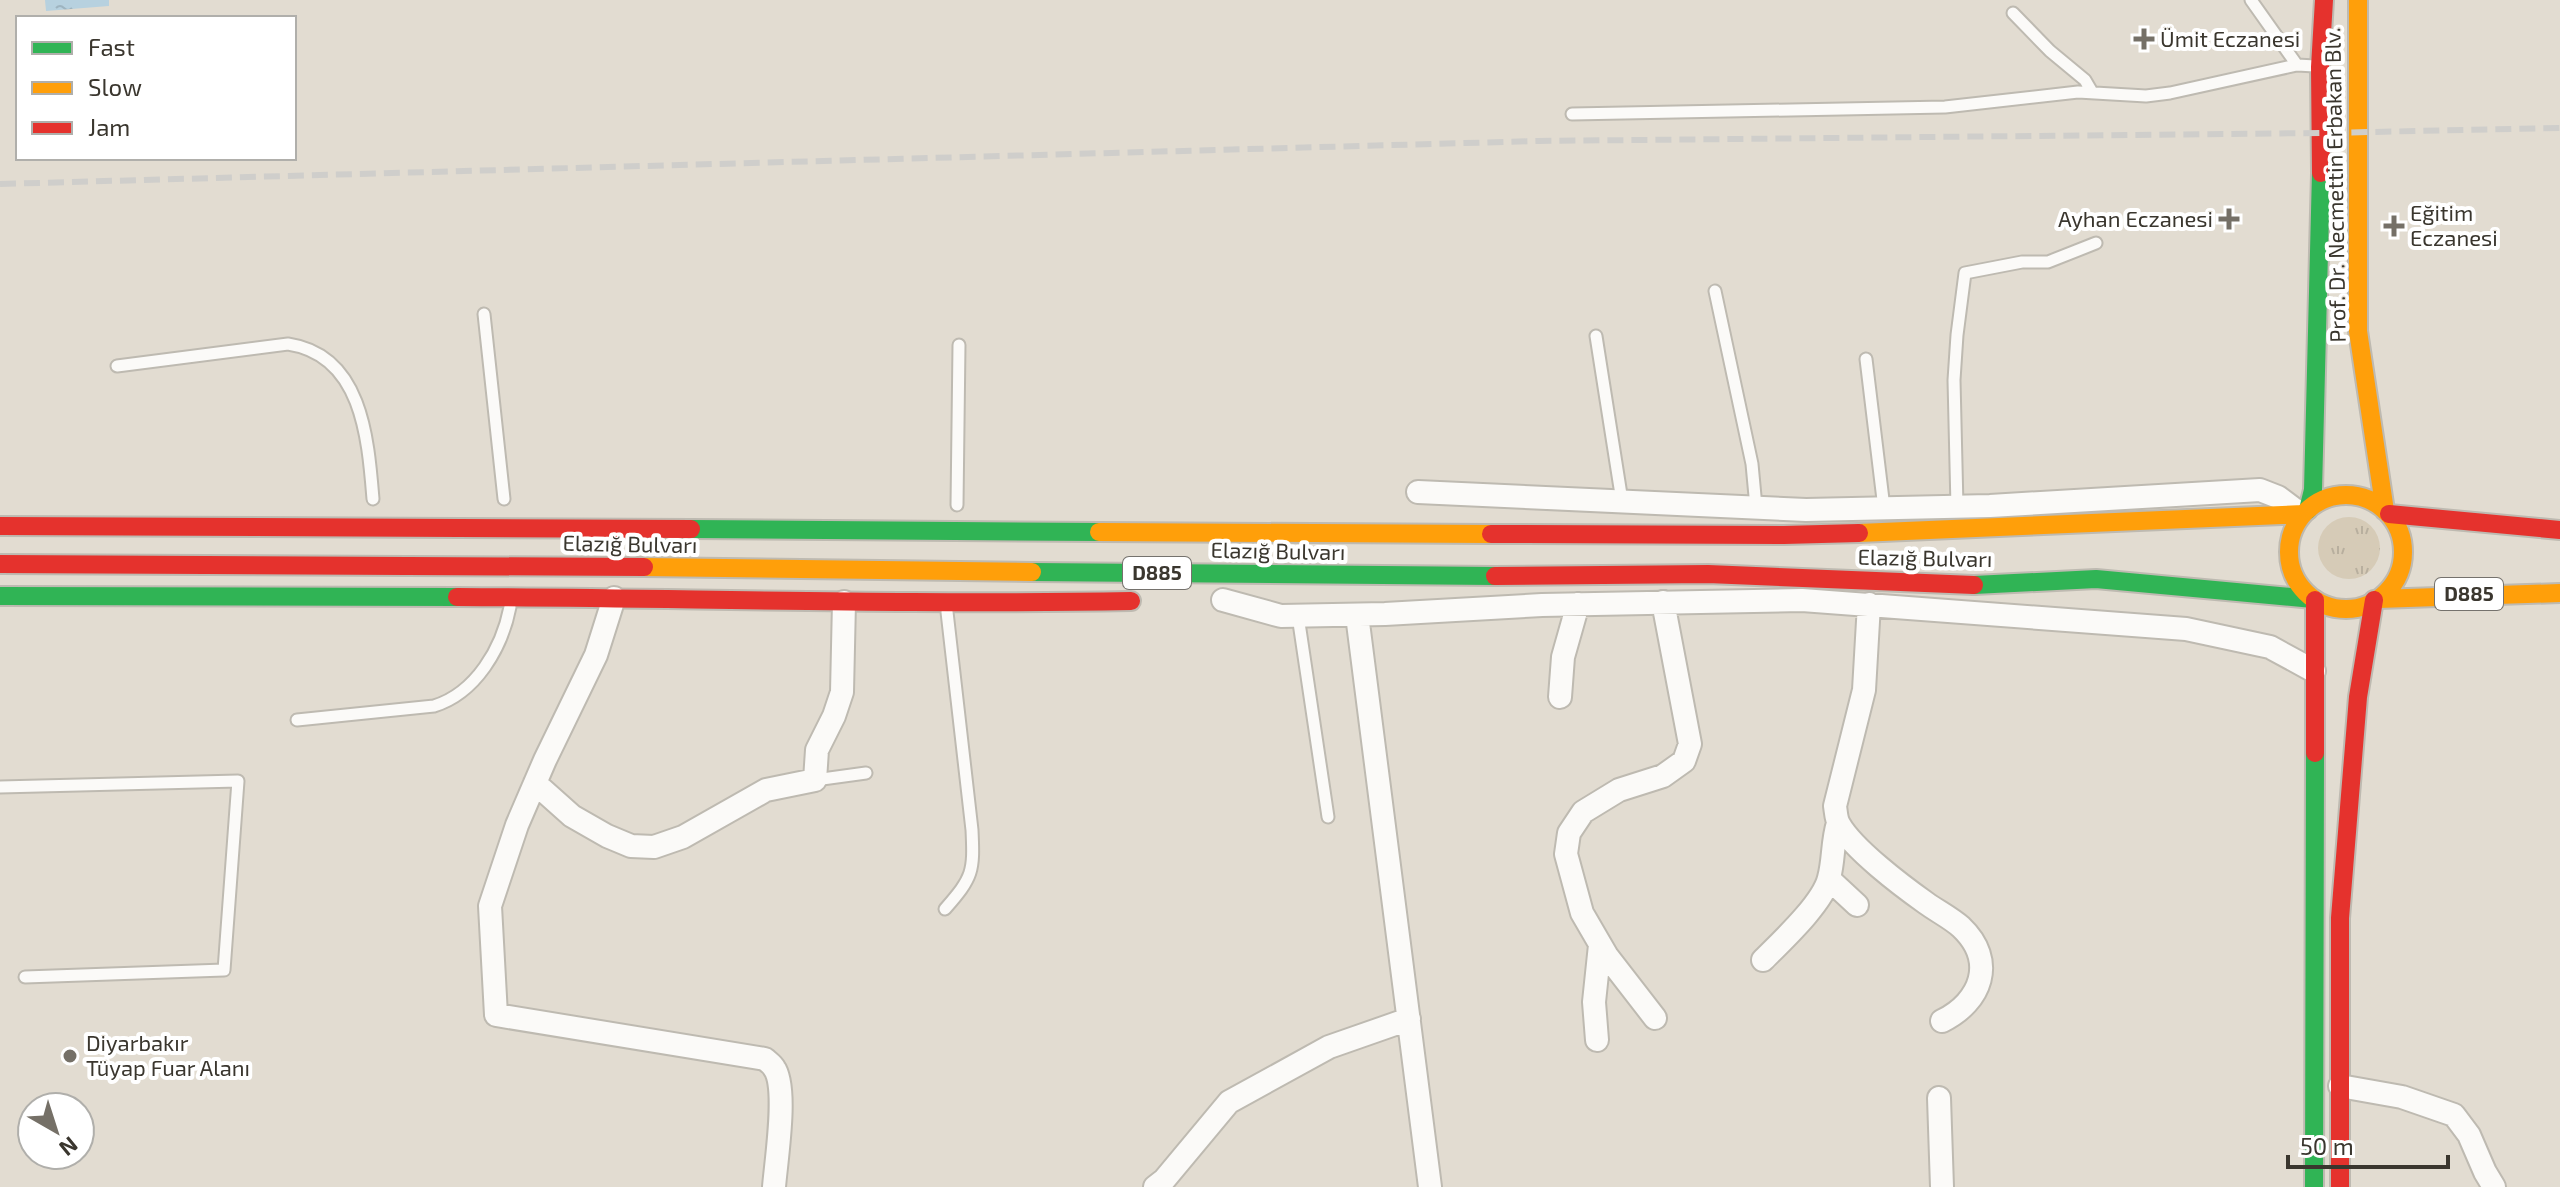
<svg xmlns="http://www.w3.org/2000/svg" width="2560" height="1187" viewBox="0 0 2560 1187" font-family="'Exo 2',sans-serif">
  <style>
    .grass { fill: url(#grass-tufts) }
    .water { fill: url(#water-ripples) }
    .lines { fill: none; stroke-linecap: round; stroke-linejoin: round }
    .lane-casing { stroke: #bebab1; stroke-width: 15 }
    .street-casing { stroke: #bebab1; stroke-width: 26 }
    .fast-casing { stroke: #bebab1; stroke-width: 22 }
    .slow-casing { stroke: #bebab1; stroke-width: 22 }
    .jam-casing { stroke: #bebab1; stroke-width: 22 }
    .lane { stroke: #fbfaf8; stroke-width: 11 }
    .street { stroke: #fbfaf8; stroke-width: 22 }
    .fast { stroke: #30b455; stroke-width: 18 }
    .slow { stroke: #ff9f0a; stroke-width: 18 }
    .jam { stroke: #e5322d; stroke-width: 18 }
    .rail { stroke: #cfcecb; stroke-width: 6; stroke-dasharray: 16 8; stroke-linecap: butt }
    .poi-dot { fill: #757067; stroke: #fff; stroke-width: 3 }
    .labels { text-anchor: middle; stroke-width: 8; stroke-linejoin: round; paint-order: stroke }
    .shield { fill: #fff; stroke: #75726d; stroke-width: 2 }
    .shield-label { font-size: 20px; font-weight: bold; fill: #3a362e }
    .poi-label { font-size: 22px; fill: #3a362e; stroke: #fff; text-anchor: start }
    .street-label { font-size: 22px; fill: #3a362e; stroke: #fff }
  </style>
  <defs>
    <pattern id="grass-tufts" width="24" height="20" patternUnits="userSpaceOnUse" patternTransform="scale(2)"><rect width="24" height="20" fill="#d6cbb7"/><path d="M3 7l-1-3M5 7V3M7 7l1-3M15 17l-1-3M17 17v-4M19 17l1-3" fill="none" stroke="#b8af9e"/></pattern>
    <pattern id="water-ripples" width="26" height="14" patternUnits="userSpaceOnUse" patternTransform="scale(2)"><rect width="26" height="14" fill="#b7d1df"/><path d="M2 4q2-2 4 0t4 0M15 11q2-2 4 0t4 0" fill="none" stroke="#9eb4c0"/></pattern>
  </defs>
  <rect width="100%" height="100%" fill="#e2dcd1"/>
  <!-- grass -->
  <path class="grass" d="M2318 548a31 31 0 1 1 62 0a31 31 0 1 1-62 0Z"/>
  <!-- water -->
  <path class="water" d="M 45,0 L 109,0 L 109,6 L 46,11 Z"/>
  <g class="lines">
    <!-- lane casing -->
    <g class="lane-casing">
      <path id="lane" d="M 2251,0 L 2297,65
        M 2013,13 L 2050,51 L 2085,80 L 2092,92
        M 1572,114 L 1945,107 L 2078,92 L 2146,96 L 2170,93 L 2297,65 L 2315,66
        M 1715,291 L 1752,464 L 1756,507
        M 484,314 L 504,499
        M 1596,336 L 1622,501
        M 1866,359 L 1884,508
        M 117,366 L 288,344 C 362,355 368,438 373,499
        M 957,505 L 959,345
        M 1957,507 L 1954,380 L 1957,335 L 1965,273 L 2022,262 L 2048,262 L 2096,243
        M 1298,616 L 1328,817
        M 297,720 L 434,706 C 476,693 502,648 510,607
        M 815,780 L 866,773
        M 0,787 L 238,781 L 224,970 L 25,977
        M 945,909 C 973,877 974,872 972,830 L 947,612"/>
    </g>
    <!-- street casing -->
    <g class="street-casing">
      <path id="street" d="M 1418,492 L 1806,510 L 1990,506 L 2260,490 L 2278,497 L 2294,509
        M 614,598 L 596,655 L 545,760 L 517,825 L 490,906 L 496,1015 L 765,1059 C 768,1062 772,1064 774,1068 C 788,1087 776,1161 774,1187
        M 1223,600 L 1281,616 L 1385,614 L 1542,605 L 1802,600 L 2186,629 L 2270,647 L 2314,671
        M 1869,604 L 1864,690 L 1835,806 C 1836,812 1836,819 1839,824 C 1853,849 1902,886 1926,903 C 1937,911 1951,918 1961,927 C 1997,961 1981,1002 1942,1021
        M 1357,615 L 1430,1187
        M 1560,697 L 1563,657 L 1578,604
        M 535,783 L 572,816 L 607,836 L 631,846 L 654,847 L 683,837 L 766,790 L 815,780 L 817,750 L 834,716 L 842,692 L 844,602
        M 1829,879 L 1857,905
        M 1763,960 C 1782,941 1823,903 1829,878 C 1834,860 1832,842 1838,823
        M 1655,1018 L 1607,956 L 1582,913 L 1566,854 L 1569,833 L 1583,812 L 1619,790 L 1663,776 L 1684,761 L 1690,744 L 1663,602
        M 1597,1040 L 1594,1002 L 1600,945
        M 2340,1086 L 2402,1097 L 2454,1115 L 2469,1135 L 2485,1172 L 2494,1187
        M 1939,1098 L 1942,1187
        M 1155,1187 L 1164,1180 L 1229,1102 L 1329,1047 L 1409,1019"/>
    </g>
    <!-- fast casing -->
    <g class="fast-casing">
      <path id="fast" d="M 2308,510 L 2313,490 L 2321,173
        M 691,529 L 1099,532
        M 1032,572 L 1495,576
        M 1974,585 L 2096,579 L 2313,599
        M 0,596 L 457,597
        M 2314,1187 L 2315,753"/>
    </g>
    <!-- slow casing -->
    <g class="slow-casing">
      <path id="slow" d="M 2358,0 L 2358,331 L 2385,511
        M2289 552a57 57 0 1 1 114 0a57 57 0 1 1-114 0Z
        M 1099,532 L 1491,534
        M 1859,533 L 2303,514
        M 644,567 L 1032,572
        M 2378,599 L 2560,593"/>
    </g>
    <!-- jam casing -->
    <g class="jam-casing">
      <path id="jam" d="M 2321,173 L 2320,67 L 2324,0
        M 2389,514 L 2560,530
        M 0,526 L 691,529
        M 1491,534 L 1784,535 L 1859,533
        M 0,564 L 644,567
        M 1495,576 L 1708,574 L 1974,585
        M 457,597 C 682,598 906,605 1131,601
        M 2315,753 L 2315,600
        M 2340,1187 L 2340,918 L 2358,697 L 2374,600"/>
    </g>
    <!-- lane -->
    <use href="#lane" class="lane"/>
    <!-- street -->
    <use href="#street" class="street"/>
    <!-- fast -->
    <use href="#fast" class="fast"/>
    <!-- slow -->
    <use href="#slow" class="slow"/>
    <!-- jam -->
    <use href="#jam" class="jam"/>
    <!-- rail -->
    <path class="rail" d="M 0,184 L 1538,141 L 2322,133 L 2560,128"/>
  </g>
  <!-- markers -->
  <g class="poi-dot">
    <path d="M2140 27h8v8h8v8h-8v8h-8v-8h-8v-8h8z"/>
    <path d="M2225 207h8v8h8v8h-8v8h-8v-8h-8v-8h8z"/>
    <path d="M2390 214h8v8h8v8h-8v8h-8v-8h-8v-8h8z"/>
    <circle cx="70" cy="1056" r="8"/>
  </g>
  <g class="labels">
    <!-- shield labels -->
    <g class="shield">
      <rect x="1123" y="557" width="68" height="32" rx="6"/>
      <rect x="2435" y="578" width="68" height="32" rx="6"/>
    </g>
    <g class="shield-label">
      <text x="1157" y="580">D885</text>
      <text x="2469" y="601">D885</text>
    </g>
    <!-- poi labels -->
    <g class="poi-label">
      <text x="2160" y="47">Ümit Eczanesi</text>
      <text x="2410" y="221">Eğitim<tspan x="2410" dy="25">Eczanesi</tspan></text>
      <text x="2213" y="227" text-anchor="end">Ayhan Eczanesi</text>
      <text x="86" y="1051">Diyarbakır<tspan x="86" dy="25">Tüyap Fuar Alanı</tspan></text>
    </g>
    <!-- street labels -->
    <g class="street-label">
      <text transform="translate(2335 185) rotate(-91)" y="8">Prof. Dr. Necmettin Erbakan Blv.</text>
      <text transform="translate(630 544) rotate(1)" y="8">Elazığ Bulvarı</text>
      <text transform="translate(1278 551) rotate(1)" y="8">Elazığ Bulvarı</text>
      <text transform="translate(1925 558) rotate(1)" y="8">Elazığ Bulvarı</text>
    </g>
  </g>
  <!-- legend -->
  <rect x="16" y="16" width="280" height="144" fill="#ffffff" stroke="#b0afab" stroke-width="2"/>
  <rect x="32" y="42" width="40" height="12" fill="#30b455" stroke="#b0afab" stroke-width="2"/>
  <text x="88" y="56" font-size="24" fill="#3a362e">Fast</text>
  <rect x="32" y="82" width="40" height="12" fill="#ff9f0a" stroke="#b0afab" stroke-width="2"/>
  <text x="88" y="96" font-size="24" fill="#3a362e">Slow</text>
  <rect x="32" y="122" width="40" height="12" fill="#e5322d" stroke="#b0afab" stroke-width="2"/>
  <text x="88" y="136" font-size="24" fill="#3a362e">Jam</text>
  <!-- north arrow -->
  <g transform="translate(56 1131) rotate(141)"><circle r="38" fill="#ffffff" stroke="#b0afab" stroke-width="2"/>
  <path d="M0-6L14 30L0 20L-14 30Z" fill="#757067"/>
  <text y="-12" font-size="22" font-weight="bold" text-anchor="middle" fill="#3a362e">N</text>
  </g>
  <!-- scale -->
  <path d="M2288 1155v12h160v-12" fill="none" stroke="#3a362e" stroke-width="4"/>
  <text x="2300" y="1155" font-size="24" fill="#3a362e" stroke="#ffffff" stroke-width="6" paint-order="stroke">50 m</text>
</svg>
